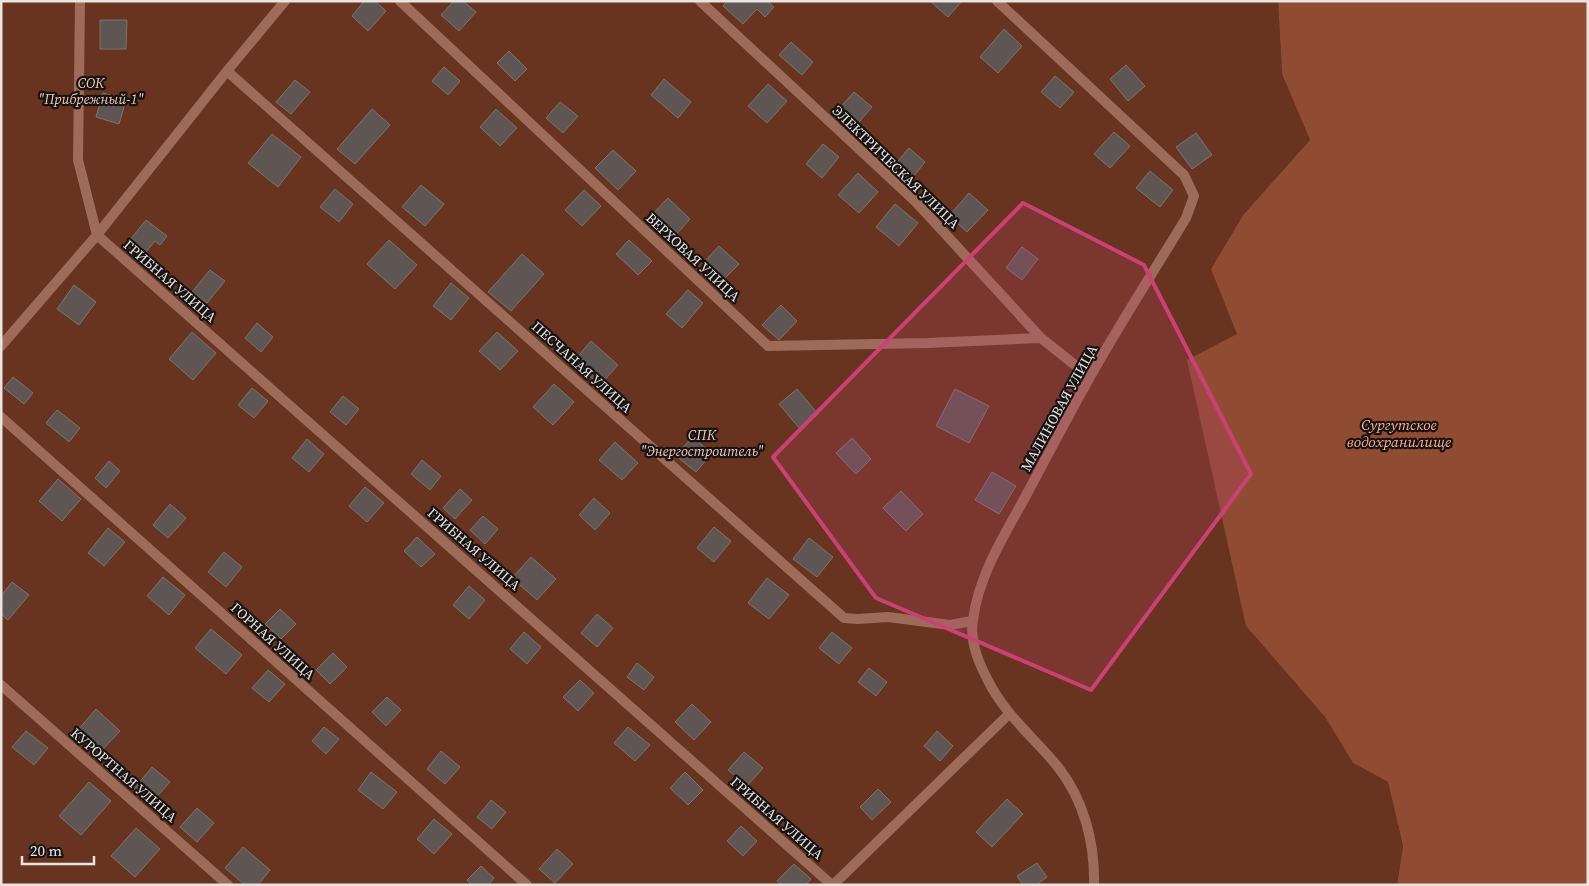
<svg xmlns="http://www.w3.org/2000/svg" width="1589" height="886" viewBox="0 0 1589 886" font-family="'Source Serif 4',serif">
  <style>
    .green { fill: #69341f }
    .water { fill: #904c32 }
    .building { fill: #5f5653; stroke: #7c736f }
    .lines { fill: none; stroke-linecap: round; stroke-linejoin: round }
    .street { stroke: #9e6b58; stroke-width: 10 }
    .marked { fill: #ca4176; fill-opacity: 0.2; stroke: #ca4176; stroke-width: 4; stroke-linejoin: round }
    .labels { text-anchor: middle; stroke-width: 4.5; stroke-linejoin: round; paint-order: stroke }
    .park-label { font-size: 14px; font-style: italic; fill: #f4cbbb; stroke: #171312 }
    .street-label { font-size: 14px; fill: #e9e4e2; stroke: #171312 }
    .water-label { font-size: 15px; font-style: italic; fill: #fead90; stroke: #171312 }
  </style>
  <rect width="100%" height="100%" fill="#322a27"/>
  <!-- green -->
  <path class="green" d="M 1,1 L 1278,1 L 1282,74 L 1310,140 L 1244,214 L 1237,334 L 1246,626 L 1325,717 L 1353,763 L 1388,782 L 1403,846 L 1397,885 L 1,885 Z"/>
  <!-- water -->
  <path class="water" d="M 1278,1 L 1588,1 L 1588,885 L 1397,885 L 1403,846 L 1388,782 L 1353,763 L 1325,717 L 1246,626 L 1187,360 L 1237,334 L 1211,269 L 1244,214 L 1310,140 L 1282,74 Z"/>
  <!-- building -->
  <path class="building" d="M 364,1 L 375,1 L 386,11 L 368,31 L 352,16 Z
    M 454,1 L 463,1 L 476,12 L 459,31 L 441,15 Z
    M 727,1 L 767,1 L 774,7 L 765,17 L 757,9 L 743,24 L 723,6 Z
    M 930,1 L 962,1 L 948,17 Z
    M 100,20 L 127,20 L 126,49 L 100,49 Z
    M 1004,29 L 1022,46 L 998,73 L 980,57 Z
    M 791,42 L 813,62 L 802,75 L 779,55 Z
    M 509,51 L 527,69 L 515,81 L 497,63 Z
    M 1126,65 L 1145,86 L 1128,101 L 1110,79 Z
    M 444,67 L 460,81 L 448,95 L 432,81 Z
    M 1055,76 L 1074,92 L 1060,108 L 1041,92 Z
    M 664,79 L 691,102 L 678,118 L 651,95 Z
    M 295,80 L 310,92 L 291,114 L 276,102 Z
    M 768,84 L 787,101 L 767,123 L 748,106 Z
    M 854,92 L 872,107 L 853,129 L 835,113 Z
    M 103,93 L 126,100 L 119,124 L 96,117 Z
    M 560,102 L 578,116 L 563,133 L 546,118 Z
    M 372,109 L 390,125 L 355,164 L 337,149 Z
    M 496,109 L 517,128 L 500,146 L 480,127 Z
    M 1114,132 L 1130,146 L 1110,168 L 1094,154 Z
    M 1196,133 L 1212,155 L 1192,169 L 1176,147 Z
    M 272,134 L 301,157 L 278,187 L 248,163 Z
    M 823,144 L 839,157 L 822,178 L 806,164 Z
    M 909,148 L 925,162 L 910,181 L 893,167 Z
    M 613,150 L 636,171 L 618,190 L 595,168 Z
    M 1150,171 L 1173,190 L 1160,207 L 1136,188 Z
    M 858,173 L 878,192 L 859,213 L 838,195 Z
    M 421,185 L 444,204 L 425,226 L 402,207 Z
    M 335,189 L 353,204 L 339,222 L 320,207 Z
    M 584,190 L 601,206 L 582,226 L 565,210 Z
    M 969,193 L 988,210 L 967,232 L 949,216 Z
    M 668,198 L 690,219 L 672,239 L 649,218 Z
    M 895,204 L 918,223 L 899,246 L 876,227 Z
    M 146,220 L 167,236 L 160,245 L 155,241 L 146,252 L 130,240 Z
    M 389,240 L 417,265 L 395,289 L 367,264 Z
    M 629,240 L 652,261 L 638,275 L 616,254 Z
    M 719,246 L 739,264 L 721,282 L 702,264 Z
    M 1022,247 L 1038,259 L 1022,280 L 1006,268 Z
    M 522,254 L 544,274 L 511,311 L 488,292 Z
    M 210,270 L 225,281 L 207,303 L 192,292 Z
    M 451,283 L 469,298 L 451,320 L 433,306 Z
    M 74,285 L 96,302 L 79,325 L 57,309 Z
    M 688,290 L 703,303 L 682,328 L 666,314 Z
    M 781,305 L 797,321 L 779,340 L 762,325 Z
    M 257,323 L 273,337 L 261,352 L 245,338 Z
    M 192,332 L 216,353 L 193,380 L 169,359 Z
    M 497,332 L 518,351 L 500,370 L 479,351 Z
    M 591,341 L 618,365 L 600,385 L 573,362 Z
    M 13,377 L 33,393 L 24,404 L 4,388 Z
    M 554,384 L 574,402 L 553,425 L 533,407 Z
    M 252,388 L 268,401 L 254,418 L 238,405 Z
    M 797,389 L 818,414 L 800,429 L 779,404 Z
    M 955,389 L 989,406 L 969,443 L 936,426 Z
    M 343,396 L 359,409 L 346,425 L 330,412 Z
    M 57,410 L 80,428 L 69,442 L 46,423 Z
    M 692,437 L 712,453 L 696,472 L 676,456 Z
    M 852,438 L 871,459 L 856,474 L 836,453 Z
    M 307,439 L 324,454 L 309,472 L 292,458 Z
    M 615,442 L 638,463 L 622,480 L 599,460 Z
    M 422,460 L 441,476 L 430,490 L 411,474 Z
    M 109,461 L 120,471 L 106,488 L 95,478 Z
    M 992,472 L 1016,486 L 999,514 L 975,500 Z
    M 58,479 L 81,499 L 62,521 L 39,501 Z
    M 365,487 L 384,503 L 367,522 L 349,506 Z
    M 460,489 L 472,500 L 455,519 L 443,508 Z
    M 901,491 L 923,514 L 906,531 L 883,508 Z
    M 594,498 L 610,513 L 595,530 L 579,515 Z
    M 170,504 L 186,518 L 168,538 L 153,525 Z
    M 483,516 L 498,529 L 485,544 L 470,530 Z
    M 714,527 L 731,541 L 714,562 L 697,548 Z
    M 108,528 L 125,542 L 104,566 L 88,553 Z
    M 417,537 L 435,554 L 421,567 L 404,551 Z
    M 809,538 L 833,557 L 817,577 L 793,559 Z
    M 224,552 L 242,567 L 226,587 L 208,572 Z
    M 531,557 L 556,579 L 537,600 L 512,578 Z
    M 163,577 L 185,595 L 169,615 L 147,596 Z
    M 767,578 L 789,595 L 769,619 L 748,603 Z
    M 12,582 L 29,595 L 8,620 L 1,614 L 1,596 Z
    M 469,586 L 485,600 L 469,619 L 453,605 Z
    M 280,609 L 296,624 L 281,639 L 265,624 Z
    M 597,614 L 613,628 L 597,647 L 581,633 Z
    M 211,629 L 242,655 L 226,674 L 195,648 Z
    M 524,632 L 541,647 L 527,664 L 510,649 Z
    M 832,632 L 852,648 L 839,664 L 819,648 Z
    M 333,653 L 347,667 L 330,684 L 316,670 Z
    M 637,663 L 654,677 L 644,690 L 627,677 Z
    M 869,668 L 887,682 L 876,696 L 858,682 Z
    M 268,670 L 285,684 L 269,702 L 252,688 Z
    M 580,680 L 594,693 L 578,711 L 563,697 Z
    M 387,697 L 401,710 L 386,726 L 372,712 Z
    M 692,704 L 711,722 L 694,740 L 675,722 Z
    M 96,709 L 120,731 L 100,752 L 77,731 Z
    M 324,727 L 339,739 L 326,754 L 312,741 Z
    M 628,727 L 650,745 L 635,761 L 614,743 Z
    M 26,731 L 48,748 L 34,765 L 12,747 Z
    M 937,731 L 953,746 L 940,761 L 924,746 Z
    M 441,751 L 460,767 L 445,784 L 427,769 Z
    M 744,752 L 763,768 L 747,786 L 728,770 Z
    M 152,767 L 170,782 L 151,803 L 134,789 Z
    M 371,772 L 397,792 L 383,809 L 358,790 Z
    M 685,772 L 703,790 L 688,805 L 670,788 Z
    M 89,782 L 111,801 L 81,835 L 59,816 Z
    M 878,789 L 891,802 L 872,820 L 860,807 Z
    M 1007,799 L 1023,814 L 992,847 L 976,832 Z
    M 491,800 L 506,812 L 492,829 L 477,817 Z
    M 197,808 L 214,823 L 197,842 L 180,827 Z
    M 434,819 L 452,834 L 434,854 L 417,839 Z
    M 741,826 L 757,841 L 743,856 L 727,841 Z
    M 136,828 L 160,849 L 135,877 L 111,856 Z
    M 243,847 L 270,870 L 258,885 L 245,885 L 225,868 Z
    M 557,849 L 573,864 L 555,883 L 539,869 Z
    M 1037,863 L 1047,877 L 1036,885 L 1023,885 L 1017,876 Z
    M 794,864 L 811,879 L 806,885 L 781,885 L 777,881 Z
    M 481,866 L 494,878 L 488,885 L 472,885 L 467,880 Z"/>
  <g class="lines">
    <!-- street -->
    <path class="street" d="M 80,1 L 78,160 L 97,235 L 832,885
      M 400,1 L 768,346 L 928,343 L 1041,338
      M 700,1 L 916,202 L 1041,338 L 1090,377
      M 997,1 L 1184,175 L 1194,196 L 1186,218 C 1154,271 1120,323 1090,377 C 1069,414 1050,451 1030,488 C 1008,530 979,572 973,620 C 969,644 981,668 992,688 C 1010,719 1036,740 1058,767 C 1084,800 1095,843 1094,885
      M 227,71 L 844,618 L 858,619 L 888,617 L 950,625 L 972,621
      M 1,346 L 97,235 L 227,71 L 285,1
      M 1,417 L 527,885
      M 1,685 L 228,885
      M 833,885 L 1009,714"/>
  </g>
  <!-- marked area -->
  <path class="marked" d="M 1023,203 L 1144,265 L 1251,474 L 1091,690 L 876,598 L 773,457 Z"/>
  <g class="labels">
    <!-- park labels -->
    <g class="park-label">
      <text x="91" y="88">СОК<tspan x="91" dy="16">"Прибрежный-1"</tspan></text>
      <text x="702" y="440">СПК<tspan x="702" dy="16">"Энергостроитель"</tspan></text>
    </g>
    <!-- street labels -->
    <g class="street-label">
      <text transform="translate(896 167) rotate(44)" y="5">ЭЛЕКТРИЧЕСКАЯ УЛИЦА</text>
      <text transform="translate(693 257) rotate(43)" y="5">ВЕРХОВАЯ УЛИЦА</text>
      <text transform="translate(170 281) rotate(41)" y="5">ГРИБНАЯ УЛИЦА</text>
      <text transform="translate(582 367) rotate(42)" y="5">ПЕСЧАНАЯ УЛИЦА</text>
      <text transform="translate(1059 408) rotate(-61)" y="5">МАЛИНОВАЯ УЛИЦА</text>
      <text transform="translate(474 549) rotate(41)" y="5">ГРИБНАЯ УЛИЦА</text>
      <text transform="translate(273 641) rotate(42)" y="5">ГОРНАЯ УЛИЦА</text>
      <text transform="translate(124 775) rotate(41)" y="5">КУРОРТНАЯ УЛИЦА</text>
      <text transform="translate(777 818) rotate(41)" y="5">ГРИБНАЯ УЛИЦА</text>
    </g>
    <!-- water labels -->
    <g class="water-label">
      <text x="1399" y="430">Сургутское<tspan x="1399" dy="17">водохранилище</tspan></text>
    </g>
  </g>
  <!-- border -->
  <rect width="1589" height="886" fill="none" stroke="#e9e4e2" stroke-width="5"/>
  <!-- scale -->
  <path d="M22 856v8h72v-8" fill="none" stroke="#e9e4e2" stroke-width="2.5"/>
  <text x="30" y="856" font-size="15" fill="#e9e4e2" stroke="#171312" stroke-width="4" paint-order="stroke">20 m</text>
</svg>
